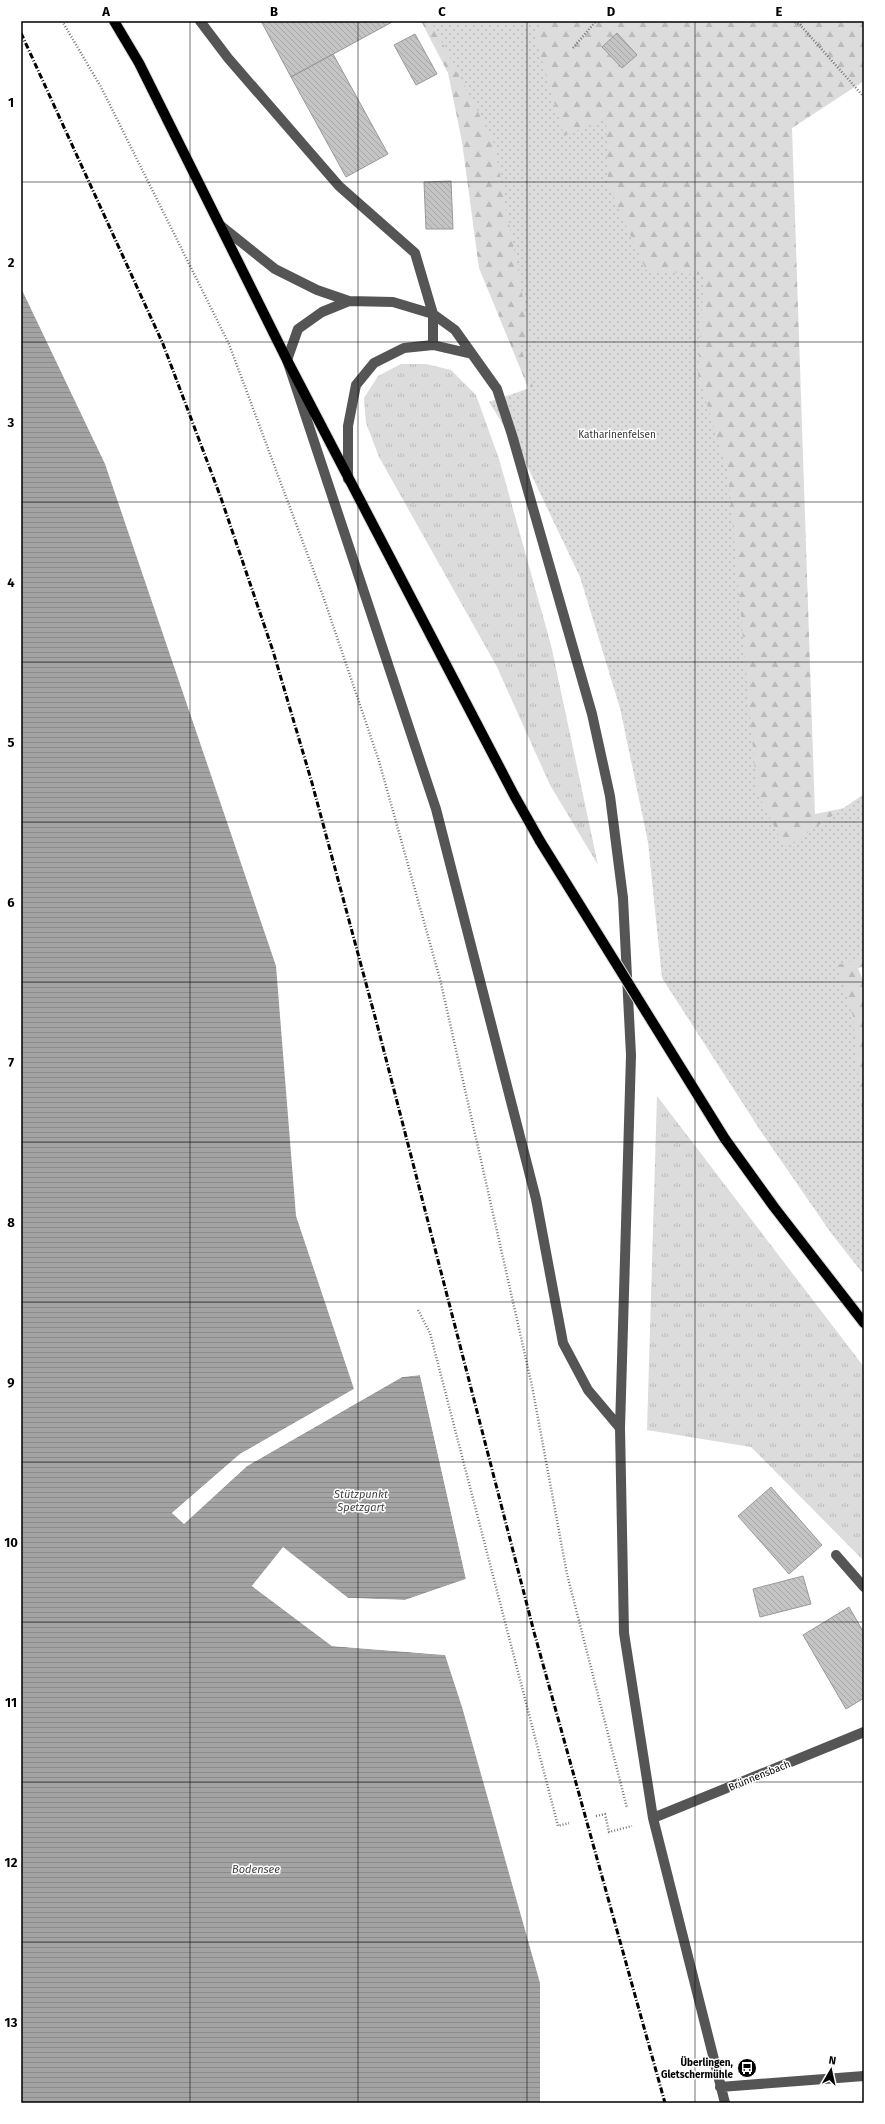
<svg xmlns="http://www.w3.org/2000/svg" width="885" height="2124" viewBox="0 0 885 2124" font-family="'Fira Sans',sans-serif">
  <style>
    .grass { fill: url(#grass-tufts) }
    .forest { fill: url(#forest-firs) }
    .park { fill: url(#park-dots) }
    .water { fill: url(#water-rules) }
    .pier { fill: #fff }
    .building { fill: url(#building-back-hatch); stroke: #999 }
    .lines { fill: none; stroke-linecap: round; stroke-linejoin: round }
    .major-casing { stroke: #dbdbdb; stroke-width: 12 }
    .path { stroke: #777; stroke-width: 2.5; stroke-dasharray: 1 2; stroke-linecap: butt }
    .minor { stroke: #555; stroke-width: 10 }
    .major { stroke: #000; stroke-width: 10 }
    .rail { stroke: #000; stroke-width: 3; stroke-dasharray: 6 2 1 2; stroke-linecap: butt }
    .major-bridge-casing { stroke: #dbdbdb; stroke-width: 12; stroke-linecap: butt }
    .major-bridge { stroke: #000; stroke-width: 10 }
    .grid { fill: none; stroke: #000; stroke-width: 1; stroke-opacity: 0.55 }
    .labels { text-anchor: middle; stroke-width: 3; stroke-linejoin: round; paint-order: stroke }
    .park-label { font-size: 10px; fill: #333; stroke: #fff }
    .street-label { font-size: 10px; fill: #000; stroke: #fff }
    .poi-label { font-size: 10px; font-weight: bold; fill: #000; stroke: #fff; text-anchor: end }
    .water-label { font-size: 11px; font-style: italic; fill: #444; stroke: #fff }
    .neatline { fill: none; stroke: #000; stroke-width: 1.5 }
    .grid-label { font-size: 13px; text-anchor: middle; font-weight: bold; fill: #000 }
  </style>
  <defs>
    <pattern id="grass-tufts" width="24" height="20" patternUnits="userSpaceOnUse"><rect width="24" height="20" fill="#dcdcdc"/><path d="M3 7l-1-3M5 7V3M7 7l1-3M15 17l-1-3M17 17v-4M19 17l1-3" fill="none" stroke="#bbb"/></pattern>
    <pattern id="forest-firs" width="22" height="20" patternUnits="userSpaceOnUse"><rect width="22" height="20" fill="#dcdcdc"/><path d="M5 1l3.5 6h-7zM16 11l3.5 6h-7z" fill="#bbb"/></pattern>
    <pattern id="park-dots" width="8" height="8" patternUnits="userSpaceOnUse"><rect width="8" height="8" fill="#dcdcdc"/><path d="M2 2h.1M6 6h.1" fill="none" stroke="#bbb" stroke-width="1.8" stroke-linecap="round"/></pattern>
    <pattern id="water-rules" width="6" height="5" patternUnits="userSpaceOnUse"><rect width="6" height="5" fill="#a3a3a3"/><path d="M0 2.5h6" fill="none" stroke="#8b8b8b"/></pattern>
    <pattern id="building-back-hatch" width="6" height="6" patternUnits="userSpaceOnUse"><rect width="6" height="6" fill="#c4c4c4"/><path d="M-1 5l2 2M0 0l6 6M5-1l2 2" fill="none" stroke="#a7a7a7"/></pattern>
  </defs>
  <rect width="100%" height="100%" fill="#fff"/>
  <!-- grass -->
  <path class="grass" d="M 401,364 L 426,364 L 451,370 L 476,395 L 499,459 L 551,645 L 598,865 L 550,785 L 497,667 L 379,457 L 366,423 L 364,398 L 378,376 Z
    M 657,1096 L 864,1367 L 864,1561 L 751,1447 L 647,1430 Z"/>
  <!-- forest -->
  <path class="forest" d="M 421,21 L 864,21 L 864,81 L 792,128 L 815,814 L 864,804 L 864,967 L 858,968 L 864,983 L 864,1198 L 677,848 L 548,484 L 527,385 L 479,268 L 462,142 L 448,73 Z"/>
  <!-- park -->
  <path class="park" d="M 431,21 L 545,21 L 534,33 L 564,136 L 606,118 L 608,185 L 646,270 L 704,275 L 698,375 L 728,472 L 757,792 L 785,848 L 864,794 L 864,958 L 837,965 L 853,1016 L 864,1139 L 864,1275 L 831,1233 L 760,1130 L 662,978 L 648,842 L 620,708 L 580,577 L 521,453 L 489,402 L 533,387 L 520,344 L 531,341 L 494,143 Z"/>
  <!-- water -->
  <path class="water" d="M 21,288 L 105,464 L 276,966 L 296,1216 L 354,1389 L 240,1454 L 172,1513 L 184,1523 L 247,1466 L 402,1377 L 420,1375 L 466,1579 L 405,1600 L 348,1598 L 283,1548 L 252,1586 L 332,1646 L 445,1655 L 462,1707 L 540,1983 L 540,2103 L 21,2103 Z"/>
  <!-- pier -->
  <path class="pier" d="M 421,1373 L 468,1580 L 405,1602 L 348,1600 L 284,1550 L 255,1586 L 333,1644 L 445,1653 L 447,1655 L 332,1646 L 252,1586 L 283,1547 L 348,1598 L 405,1600 L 466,1579 L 420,1375 L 402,1377 L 247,1466 L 184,1524 L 172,1513 L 240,1454 L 354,1389 L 356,1388 L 355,1390 L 241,1456 L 175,1513 L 184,1521 L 246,1464 L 401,1375 Z"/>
  <!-- building -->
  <path class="building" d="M 261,21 L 394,21 L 291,77 Z
    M 617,33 L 637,55 L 622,68 L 602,47 Z
    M 415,34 L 437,74 L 416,85 L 394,45 Z
    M 333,54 L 388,154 L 346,177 L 291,77 Z
    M 451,181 L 453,229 L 426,229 L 424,182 Z
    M 771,1487 L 822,1545 L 789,1574 L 738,1516 Z
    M 803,1576 L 811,1604 L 760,1617 L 753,1589 Z
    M 849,1607 L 864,1633 L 864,1698 L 846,1709 L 803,1635 Z"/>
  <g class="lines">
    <!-- major casing -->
    <g class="major-casing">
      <path id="major" d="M 114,21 L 139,63 L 287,360 L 514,795 L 540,841
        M 725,1139 L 774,1207 L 864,1323"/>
    </g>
    <!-- path -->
    <path class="path" d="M 62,21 L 101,87 L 229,344 L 323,596 L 379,761 L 440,979 L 532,1386 L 567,1574 L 627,1808
      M 792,21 L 801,25
      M 800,21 L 801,26 L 864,97
      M 573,48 L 596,21
      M 418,1310 L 430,1333 L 558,1826 L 569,1823
      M 596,1816 L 605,1814 L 609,1832 L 632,1826"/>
    <!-- minor -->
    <path class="minor" d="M 200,21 L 228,58 L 339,186 L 415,253 L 433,314 L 433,345
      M 221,226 L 275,269 L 317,290 L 349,301 L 393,302 L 433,314 L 455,330 L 497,389 L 512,435 L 592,714 L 610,796 L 623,898 L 631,1055 L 620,1428 L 624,1633 L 653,1818 L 725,2103
      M 349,301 L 322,312 L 298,329 L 287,360 L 436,809 L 536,1199 L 563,1343 L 588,1390 L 620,1428
      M 348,479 L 348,426 L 356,385 L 374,363 L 404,348 L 433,345 L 472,354
      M 836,1555 L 864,1587
      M 653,1818 L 864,1732
      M 720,2087 L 864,2076"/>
    <!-- major -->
    <use href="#major" class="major"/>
    <!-- rail -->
    <path class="rail" d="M 21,33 L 163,344 L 221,498 L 273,651 L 312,783 L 378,1028 L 534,1632 L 665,2103"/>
    <!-- major-bridge casing -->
    <g class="major-bridge-casing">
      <path id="major-bridge" d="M 540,841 L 725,1139"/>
    </g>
    <!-- major-bridge -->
    <use href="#major-bridge" class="major-bridge"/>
  </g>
  <!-- grid -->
  <path class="grid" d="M 190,21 L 190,2103M 358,21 L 358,2103M 527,21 L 527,2103M 695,21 L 695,2103M 21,182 L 864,182M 21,342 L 864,342M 21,502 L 864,502M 21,662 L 864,662M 21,822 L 864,822M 21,982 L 864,982M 21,1142 L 864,1142M 21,1302 L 864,1302M 21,1462 L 864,1462M 21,1622 L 864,1622M 21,1782 L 864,1782M 21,1942 L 864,1942"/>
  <!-- icons -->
  <defs>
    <g id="bus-disc" transform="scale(1)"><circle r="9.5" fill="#000" stroke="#fff"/><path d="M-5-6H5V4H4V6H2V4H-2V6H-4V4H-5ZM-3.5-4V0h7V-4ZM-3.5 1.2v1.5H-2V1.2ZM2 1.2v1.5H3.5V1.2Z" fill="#fff"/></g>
  </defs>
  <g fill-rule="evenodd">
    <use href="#bus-disc" x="747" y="2068"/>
  </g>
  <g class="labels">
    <!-- park labels -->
    <g class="park-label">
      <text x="617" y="438">Katharinenfelsen</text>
    </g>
    <!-- street labels -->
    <g class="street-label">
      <text transform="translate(759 1775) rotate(-22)" y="4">Brünnensbach</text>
    </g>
    <!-- poi labels -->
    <g class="poi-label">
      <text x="733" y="2066">Überlingen,<tspan x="733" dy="12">Gletschermühle</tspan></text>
    </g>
    <!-- water labels -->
    <g class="water-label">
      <text x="361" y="1498">Stützpunkt<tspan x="361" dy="13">Spetzgart</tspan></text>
      <text x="256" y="1873">Bodensee</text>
    </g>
  </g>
  <!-- border -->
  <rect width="885" height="2124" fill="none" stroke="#ffffff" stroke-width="44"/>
  <!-- north arrow -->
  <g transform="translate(831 2070) rotate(9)" stroke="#ffffff" stroke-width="3" paint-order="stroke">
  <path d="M0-3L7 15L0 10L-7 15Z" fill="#000000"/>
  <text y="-6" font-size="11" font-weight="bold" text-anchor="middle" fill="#000000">N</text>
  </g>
  <rect x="22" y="22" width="841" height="2080" class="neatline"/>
  <g class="grid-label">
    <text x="106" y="16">A</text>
    <text x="274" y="16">B</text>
    <text x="442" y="16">C</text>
    <text x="611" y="16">D</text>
    <text x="779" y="16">E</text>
    <text x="11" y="107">1</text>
    <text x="11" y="267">2</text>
    <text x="11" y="427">3</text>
    <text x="11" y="587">4</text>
    <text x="11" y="747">5</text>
    <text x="11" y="907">6</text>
    <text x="11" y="1067">7</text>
    <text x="11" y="1227">8</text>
    <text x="11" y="1387">9</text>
    <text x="11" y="1547">10</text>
    <text x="11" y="1707">11</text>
    <text x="11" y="1867">12</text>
    <text x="11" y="2027">13</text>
  </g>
</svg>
